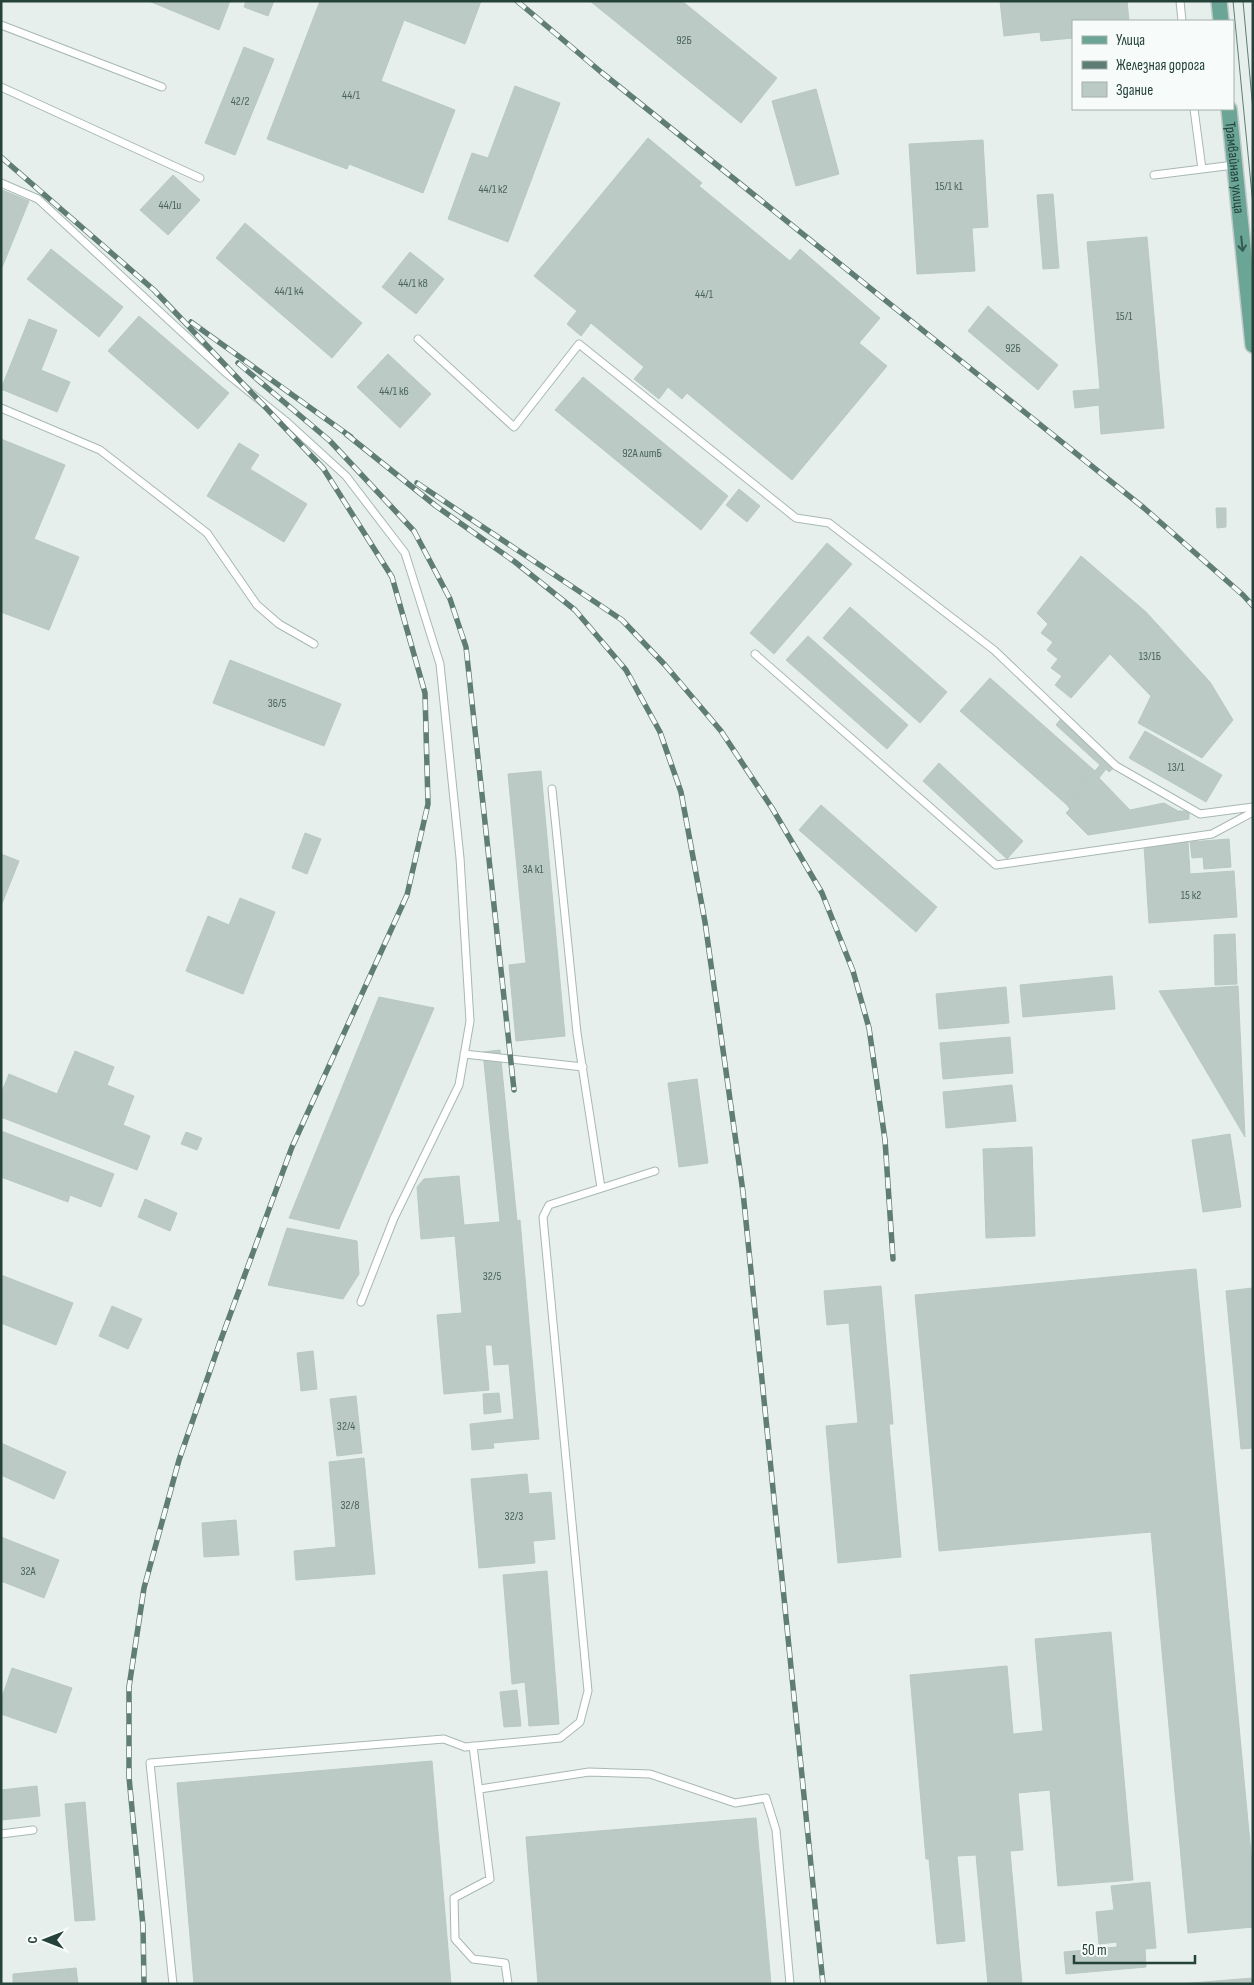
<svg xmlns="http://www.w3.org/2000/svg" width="1254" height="1985" viewBox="0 0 1254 1985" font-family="'Sofia Sans Condensed',sans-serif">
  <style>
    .building { fill: #bbcac4; stroke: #b8c9c2 }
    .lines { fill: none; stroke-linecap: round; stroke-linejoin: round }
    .lane-casing { stroke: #a8b8b2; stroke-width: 9 }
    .primary-casing { stroke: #c2cac8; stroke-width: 18 }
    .lane { stroke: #fff; stroke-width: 7 }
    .primary { stroke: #6aa596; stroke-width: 15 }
    .tram { stroke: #5f7d75; stroke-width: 1 }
    .rail-casing { stroke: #5f7d75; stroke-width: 5.5 }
    .rail { stroke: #f7fbf9; stroke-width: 4; stroke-dasharray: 11; stroke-linecap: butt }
    .oneway { stroke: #365b51 }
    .labels { text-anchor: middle; stroke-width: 4; stroke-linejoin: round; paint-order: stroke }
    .number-label { font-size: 12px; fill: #4a645c }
    .street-label { font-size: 15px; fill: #24423a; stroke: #f7fbf9 }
  </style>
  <rect width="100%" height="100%" fill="#e6efeb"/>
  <!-- building -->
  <path class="building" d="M 149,1 L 230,1 L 219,30 Z
    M 246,1 L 274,1 L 268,16 L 244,7 Z
    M 320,1 L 481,1 L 465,44 L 404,20 L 381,81 L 455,110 L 423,193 L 349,164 L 347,169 L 267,139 Z
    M 590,1 L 682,1 L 777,78 L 741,123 Z
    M 1000,1 L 1127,1 L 1129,21 L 1073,21 L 1073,38 L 1041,41 L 1040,32 L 1004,36 Z
    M 244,47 L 274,59 L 235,155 L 205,143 Z
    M 515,86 L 560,103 L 508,242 L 448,219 L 472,153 L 488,158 Z
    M 816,89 L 839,174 L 796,186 L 772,101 Z
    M 648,138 L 702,183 L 699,186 L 790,261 L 800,249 L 880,318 L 859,343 L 887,366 L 792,480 L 687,393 L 682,399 L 668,387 L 659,399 L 634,379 L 644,367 L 591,323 L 581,336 L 567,324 L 577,311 L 534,276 Z
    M 983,140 L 988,227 L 972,228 L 975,271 L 917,274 L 909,144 Z
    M 173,175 L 200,200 L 168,235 L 140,210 Z
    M 2,190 L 29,201 L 1,270 L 1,191 Z
    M 1053,194 L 1059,268 L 1043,269 L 1037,195 Z
    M 245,223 L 362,323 L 332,358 L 216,258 Z
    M 1147,237 L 1164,428 L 1101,434 L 1099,405 L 1075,408 L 1073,391 L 1100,389 L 1087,242 Z
    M 51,249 L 123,307 L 99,337 L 27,279 Z
    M 410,252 L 444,279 L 416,314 L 382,287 Z
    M 988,306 L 1058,365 L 1038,390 L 968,331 Z
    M 139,316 L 229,393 L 198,429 L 108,351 Z
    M 29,319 L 57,330 L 41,370 L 70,382 L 57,412 L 1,389 Z
    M 388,354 L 431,394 L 400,428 L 357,387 Z
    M 583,377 L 728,496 L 701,530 L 555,410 Z
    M 1,439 L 65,465 L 34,539 L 79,557 L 49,630 L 1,612 Z
    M 239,443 L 259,455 L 250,469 L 307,504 L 284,542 L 207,496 Z
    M 739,489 L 760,506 L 747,522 L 726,505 Z
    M 1216,508 L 1226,508 L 1226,527 L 1217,528 Z
    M 827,543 L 852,564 L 774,654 L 750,633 Z
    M 1081,556 L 1146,612 L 1210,682 L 1233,720 L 1202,758 L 1138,723 L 1151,696 L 1110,654 L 1071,698 L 1055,685 L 1062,676 L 1051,668 L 1058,659 L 1047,650 L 1053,642 L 1041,633 L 1048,624 L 1037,613 Z
    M 850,607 L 947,692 L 920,723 L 823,638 Z
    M 808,636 L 908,725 L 887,749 L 786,660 Z
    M 230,660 L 341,704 L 324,746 L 213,703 Z
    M 990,678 L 1095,771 L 1066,804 L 960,711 Z
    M 1063,716 L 1115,767 L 1109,772 L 1106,769 L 1099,778 L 1130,810 L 1164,803 L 1178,811 L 1189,811 L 1189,819 L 1088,835 L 1066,813 L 1070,809 L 1066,804 L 1100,765 L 1056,725 Z
    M 1145,731 L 1222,775 L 1206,802 L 1129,758 Z
    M 939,763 L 1023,841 L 1007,859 L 923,781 Z
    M 541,771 L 565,1036 L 516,1041 L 509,965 L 526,963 L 508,774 Z
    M 821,805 L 937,907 L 916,932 L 799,830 Z
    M 305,833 L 321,839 L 307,874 L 292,868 Z
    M 1229,839 L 1231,867 L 1204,869 L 1203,857 L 1192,858 L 1190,842 Z
    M 1188,842 L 1190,874 L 1234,871 L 1237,917 L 1149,923 L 1144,845 Z
    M 1,854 L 19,861 L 1,906 Z
    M 240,898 L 275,912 L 243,994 L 186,971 L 208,916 L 229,925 Z
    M 1235,934 L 1237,984 L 1215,985 L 1214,935 Z
    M 1112,976 L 1115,1009 L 1023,1017 L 1020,985 Z
    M 1238,986 L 1245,1137 L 1159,991 Z
    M 1006,987 L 1009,1023 L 939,1029 L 936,994 Z
    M 379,997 L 434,1008 L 339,1229 L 289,1218 Z
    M 1010,1037 L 1013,1073 L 943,1079 L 940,1043 Z
    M 500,1050 L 517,1221 L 520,1220 L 539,1439 L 493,1443 L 494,1448 L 472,1450 L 470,1424 L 514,1419 L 509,1364 L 494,1365 L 492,1345 L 485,1345 L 489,1390 L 444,1394 L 437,1315 L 462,1313 L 455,1236 L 421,1239 L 417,1187 L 424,1179 L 459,1176 L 464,1225 L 500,1222 L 483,1052 Z
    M 75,1051 L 114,1067 L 107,1085 L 134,1096 L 123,1125 L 150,1136 L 137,1170 L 1,1117 L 1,1094 L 9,1074 L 57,1094 Z
    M 697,1079 L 708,1163 L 679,1167 L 668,1083 Z
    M 1012,1085 L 1016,1121 L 946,1128 L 943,1092 Z
    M 1,1131 L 114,1174 L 101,1207 L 70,1195 L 68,1202 L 1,1177 Z
    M 186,1132 L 202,1138 L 197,1150 L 181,1144 Z
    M 1230,1134 L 1241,1207 L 1203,1212 L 1192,1140 Z
    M 1032,1147 L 1035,1236 L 986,1238 L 983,1149 Z
    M 145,1199 L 177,1213 L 170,1231 L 138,1217 Z
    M 287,1228 L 357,1241 L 359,1274 L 343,1299 L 268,1285 Z
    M 1196,1269 L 1253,1875 L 1253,1927 L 1188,1933 L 1151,1532 L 939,1551 L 915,1295 Z
    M 1,1275 L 73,1303 L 56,1345 L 1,1323 Z
    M 881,1286 L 893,1424 L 889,1424 L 901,1557 L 838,1563 L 826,1426 L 858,1423 L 849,1323 L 827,1325 L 824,1291 Z
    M 1253,1288 L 1253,1448 L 1241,1449 L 1226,1291 Z
    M 112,1306 L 142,1319 L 128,1349 L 99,1336 Z
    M 313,1351 L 317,1389 L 301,1391 L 297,1353 Z
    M 499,1393 L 501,1412 L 484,1414 L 483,1394 Z
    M 356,1396 L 362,1453 L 337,1456 L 330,1399 Z
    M 1,1443 L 66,1472 L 54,1499 L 1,1475 Z
    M 364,1458 L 375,1574 L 296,1580 L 294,1551 L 336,1547 L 329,1462 Z
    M 527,1474 L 529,1494 L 551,1492 L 555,1539 L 533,1541 L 535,1563 L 479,1568 L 471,1479 Z
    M 236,1520 L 239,1555 L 204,1557 L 202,1523 Z
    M 1,1537 L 59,1560 L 44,1598 L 1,1581 Z
    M 547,1571 L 559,1724 L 529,1726 L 525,1682 L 512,1684 L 503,1575 Z
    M 1111,1632 L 1133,1880 L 1058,1886 L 1050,1790 L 1018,1793 L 1023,1850 L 1010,1851 L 1022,1984 L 988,1984 L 976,1855 L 957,1856 L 965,1941 L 937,1944 L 929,1859 L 926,1859 L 910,1675 L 1007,1666 L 1013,1734 L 1043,1731 L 1035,1639 Z
    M 12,1668 L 72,1688 L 56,1733 L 1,1714 L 1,1700 Z
    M 517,1690 L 521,1726 L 504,1727 L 500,1692 Z
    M 432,1761 L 451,1984 L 194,1984 L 177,1783 Z
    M 37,1786 L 40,1816 L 1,1820 L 1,1790 Z
    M 85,1802 L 95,1920 L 75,1921 L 65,1804 Z
    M 756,1818 L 771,1984 L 538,1984 L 526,1837 Z
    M 1150,1882 L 1156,1948 L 1145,1949 L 1146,1967 L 1066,1974 L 1064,1952 L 1117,1947 L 1117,1942 L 1099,1944 L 1096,1912 L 1114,1910 L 1111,1886 Z
    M 76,1968 L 78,1984 L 13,1984 L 13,1974 Z
    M 1253,1978 L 1253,1984 L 1179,1984 Z"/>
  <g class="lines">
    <!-- lane casing -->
    <g class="lane-casing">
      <path id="lane" d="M 1180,1 L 1182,21
        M 1,25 L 162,87
        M 1,87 L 200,178
        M 1194,109 L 1202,169
        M 1154,175 L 1234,165
        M 1,183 L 38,199 L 225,372 L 288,423 L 346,476 L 405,553 L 440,664 L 460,858 L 470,1021 L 459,1085 L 394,1218 L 361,1302
        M 418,339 L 514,427 L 579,344 L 796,518 L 829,523 L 994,650 L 1116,766 L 1200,814 L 1253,807
        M 1,408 L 100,450 L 207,533 L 257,605 L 279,624 L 314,644
        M 755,654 L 996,865 L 1212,834 L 1253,812
        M 552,789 L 577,1033 L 601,1188
        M 464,1054 L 583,1067
        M 473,1746 L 490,1879 L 454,1898 L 455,1939 L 473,1959 L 505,1963 L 508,1984
        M 480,1789 L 589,1772 L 650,1774 L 735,1803 L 766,1798 L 776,1830 L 790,1984
        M 1,1834 L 33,1830
        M 173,1984 L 150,1763 L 444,1739 L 465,1747 L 560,1738 L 580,1722 L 588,1691 L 543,1217 L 549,1205 L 655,1171"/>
    </g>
    <!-- primary casing -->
    <g class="primary-casing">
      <g id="primary">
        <path d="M 1219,1 L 1221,21"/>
        <path id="s1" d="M 1229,109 L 1253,345"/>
      </g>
    </g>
    <!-- lane -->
    <use href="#lane" class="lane"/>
    <!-- primary -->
    <use href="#primary" class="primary"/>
    <!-- tram -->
    <path class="tram" d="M 1233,1 L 1253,205
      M 1243,1 L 1253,110"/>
    <!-- rail casing -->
    <g class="rail-casing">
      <path id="rail" d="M 517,1 L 601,72 L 1144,508 L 1243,595 L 1253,606
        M 1,157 L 154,290 L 323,468 L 392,577 L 425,693 L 428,804 L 407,895 L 292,1147 L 220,1342 L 179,1460 L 144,1588 L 129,1687 L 129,1777 L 143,1926 L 144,1984
        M 191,322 L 351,437
        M 238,363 L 330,441 L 414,531 L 450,599 L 466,647 L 514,1090
        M 346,434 L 436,506 L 515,562 L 575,610 L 626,670 L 660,732 L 681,792 L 705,922 L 743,1192 L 823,1984
        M 417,483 L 622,620 L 665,665 L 721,731 L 772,808 L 822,893 L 853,971 L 869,1028 L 885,1140 L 893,1259"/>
    </g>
    <!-- rail -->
    <use href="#rail" class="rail"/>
  </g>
  <!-- one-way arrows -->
  <defs><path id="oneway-shaft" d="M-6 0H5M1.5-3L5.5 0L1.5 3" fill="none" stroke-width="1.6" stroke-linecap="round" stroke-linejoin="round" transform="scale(1.25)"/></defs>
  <use class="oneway" href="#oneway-shaft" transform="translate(1242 244) rotate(84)"/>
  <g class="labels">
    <!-- number labels -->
    <g class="number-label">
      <text x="684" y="44">92Б</text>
      <text x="351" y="99">44/1</text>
      <text x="240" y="105">42/2</text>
      <text x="949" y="190">15/1 к1</text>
      <text x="493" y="193">44/1 к2</text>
      <text x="170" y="209">44/1и</text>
      <text x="413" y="287">44/1 к8</text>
      <text x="289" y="295">44/1 к4</text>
      <text x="704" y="298">44/1</text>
      <text x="1124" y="320">15/1</text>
      <text x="1013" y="352">92Б</text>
      <text x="394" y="395">44/1 к6</text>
      <text x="642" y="457">92А литБ</text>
      <text x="1150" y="660">13/1Б</text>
      <text x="277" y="707">36/5</text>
      <text x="1176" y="771">13/1</text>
      <text x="533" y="873">3А к1</text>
      <text x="1191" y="899">15 к2</text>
      <text x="492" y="1280">32/5</text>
      <text x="346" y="1430">32/4</text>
      <text x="350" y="1509">32/8</text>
      <text x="514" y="1520">32/3</text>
      <text x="28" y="1575">32А</text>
    </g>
    <!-- street labels -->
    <g class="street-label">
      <text dy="5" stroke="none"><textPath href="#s1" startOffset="59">Трамвайная улица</textPath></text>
    </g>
  </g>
  <!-- border -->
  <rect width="1254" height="1985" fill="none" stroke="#24423a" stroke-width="5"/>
  <!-- legend -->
  <rect x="1072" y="20" width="162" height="90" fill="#f7fbf9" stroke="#a3b1ad"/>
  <rect x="1082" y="36" width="25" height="8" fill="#6aa596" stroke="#a3b1ad"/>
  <text x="1116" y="45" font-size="15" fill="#24423a">Улица</text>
  <rect x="1082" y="61" width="25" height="8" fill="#5f7d75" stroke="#a3b1ad"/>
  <text x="1116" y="70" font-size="15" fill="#24423a">Железная дорога</text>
  <rect x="1082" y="82" width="25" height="15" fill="#bbcac4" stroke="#a3b1ad"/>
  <text x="1116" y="95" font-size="15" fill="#24423a">Здание</text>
  <!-- north arrow -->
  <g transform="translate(45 1940) rotate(270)" stroke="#f7fbf9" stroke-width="4" paint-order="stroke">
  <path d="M0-4L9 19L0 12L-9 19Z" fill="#24423a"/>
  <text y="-8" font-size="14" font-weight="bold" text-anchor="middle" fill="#24423a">С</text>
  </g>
  <!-- scale -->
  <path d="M1074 1955v8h121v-8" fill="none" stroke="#24423a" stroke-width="2.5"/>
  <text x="1082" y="1955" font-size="15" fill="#24423a" stroke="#f7fbf9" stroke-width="4" paint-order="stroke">50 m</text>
</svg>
